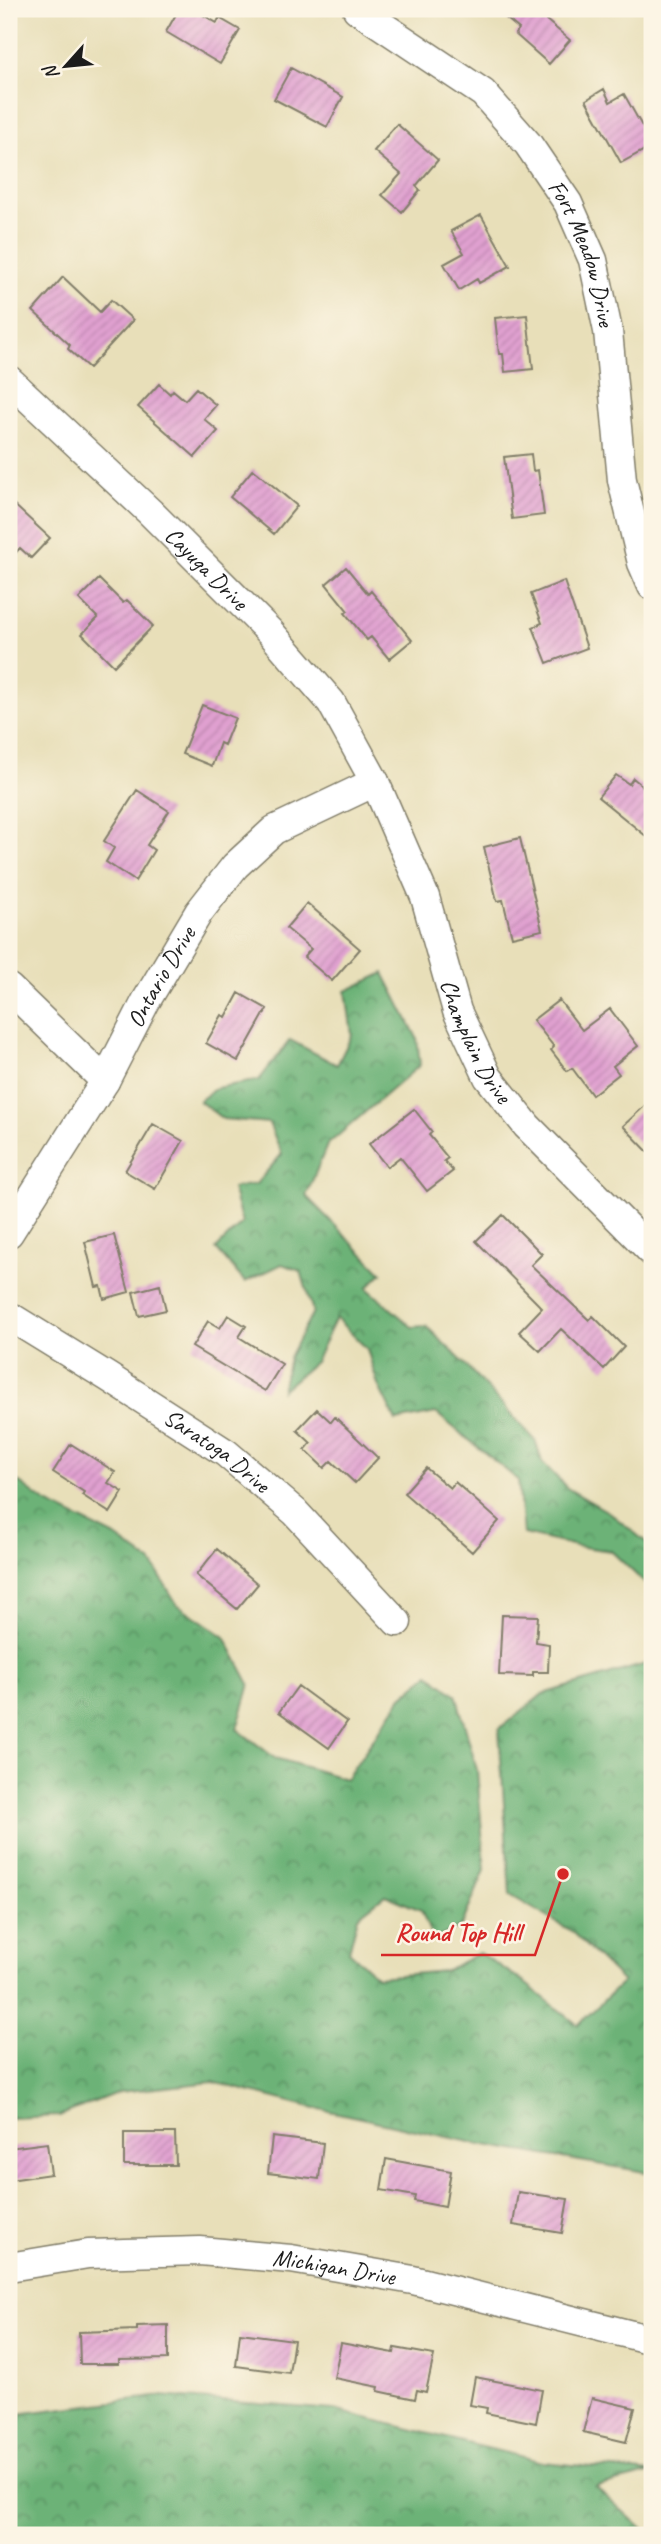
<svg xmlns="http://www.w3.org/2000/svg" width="661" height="2544" viewBox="0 0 661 2544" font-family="Caveat,sans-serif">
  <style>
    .forest { fill: url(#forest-crowns); stroke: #44674a; stroke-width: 2 }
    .building { fill: url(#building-hatch) }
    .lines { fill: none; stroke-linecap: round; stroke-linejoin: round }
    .street-casing { stroke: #827e6a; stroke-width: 31 }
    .street { stroke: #fff; stroke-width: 28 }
    .labels { text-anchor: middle; stroke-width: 5; stroke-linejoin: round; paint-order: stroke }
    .street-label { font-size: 24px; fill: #1c1c1c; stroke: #fcf5e5 }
    .leader { fill: none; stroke: #d62828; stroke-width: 2.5 }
    .callout-dot { fill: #d62828; stroke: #fcf5e5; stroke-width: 2.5 }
    .callout-label { font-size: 26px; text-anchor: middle; font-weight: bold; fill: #d62828; stroke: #fcf5e5; stroke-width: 5; stroke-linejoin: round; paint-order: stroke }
  </style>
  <defs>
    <pattern id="forest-crowns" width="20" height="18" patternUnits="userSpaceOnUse" patternTransform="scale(1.75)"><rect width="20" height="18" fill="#6cb277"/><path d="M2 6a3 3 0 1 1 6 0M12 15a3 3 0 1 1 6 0" fill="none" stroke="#589061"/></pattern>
    <pattern id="building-hatch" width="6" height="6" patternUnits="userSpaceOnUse" patternTransform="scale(1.75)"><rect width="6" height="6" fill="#e0a0d0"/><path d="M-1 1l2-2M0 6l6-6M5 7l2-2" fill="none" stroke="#c089b2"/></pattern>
  </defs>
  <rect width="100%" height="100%" fill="#fcf5e5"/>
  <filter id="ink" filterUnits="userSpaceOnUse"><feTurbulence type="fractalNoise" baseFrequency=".0143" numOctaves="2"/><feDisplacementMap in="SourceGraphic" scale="14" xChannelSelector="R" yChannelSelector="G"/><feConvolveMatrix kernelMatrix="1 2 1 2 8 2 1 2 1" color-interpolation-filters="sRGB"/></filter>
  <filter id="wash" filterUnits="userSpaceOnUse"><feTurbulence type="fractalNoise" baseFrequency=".00686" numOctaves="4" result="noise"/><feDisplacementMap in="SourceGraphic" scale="28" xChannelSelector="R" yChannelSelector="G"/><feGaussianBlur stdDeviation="1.57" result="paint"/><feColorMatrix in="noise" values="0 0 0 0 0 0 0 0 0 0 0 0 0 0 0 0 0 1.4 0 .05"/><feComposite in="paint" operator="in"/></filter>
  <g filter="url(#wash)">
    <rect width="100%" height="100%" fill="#e8dfb9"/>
    <!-- forest -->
    <path class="forest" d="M 384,973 L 417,1038 L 420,1065 L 327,1145 L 306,1196 L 382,1273 L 367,1288 L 412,1327 L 426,1326 L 460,1359 L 535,1440 L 542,1462 L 567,1488 L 610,1513 L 652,1547 L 652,1590 L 611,1551 L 576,1546 L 523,1534 L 518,1480 L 436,1413 L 396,1421 L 378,1385 L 367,1349 L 336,1318 L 315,1362 L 282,1390 L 289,1357 L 313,1312 L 301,1271 L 282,1264 L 245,1282 L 216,1249 L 242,1223 L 232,1188 L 256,1184 L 282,1154 L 269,1123 L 223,1119 L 199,1101 L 216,1088 L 259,1080 L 290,1040 L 337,1065 L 352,1035 L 346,991 Z
      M 9,1475 L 45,1502 L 114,1536 L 152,1563 L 177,1604 L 225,1637 L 250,1684 L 237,1729 L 275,1758 L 346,1779 L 402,1697 L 429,1674 L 456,1694 L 477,1770 L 485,1870 L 461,1927 L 433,1940 L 421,1910 L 385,1895 L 358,1916 L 349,1951 L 377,1977 L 445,1971 L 479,1953 L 520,1979 L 578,2025 L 623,1982 L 571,1931 L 510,1895 L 499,1729 L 543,1694 L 652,1662 L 652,2173 L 479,2144 L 302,2105 L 213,2082 L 119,2092 L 59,2116 L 9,2118 Z
      M 162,2396 L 334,2410 L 543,2462 L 652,2473 L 596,2487 L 649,2535 L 9,2535 L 9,2415 Z"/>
    <g id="blocks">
      <!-- building -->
      <path class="building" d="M 179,9 L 193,9 L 217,23 L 219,18 L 240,30 L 220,64 L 166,32 Z
        M 495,9 L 533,9 L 570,40 L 549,64 L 515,34 L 519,29 Z
        M 291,68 L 343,97 L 327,127 L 274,99 Z
        M 604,89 L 610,102 L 624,94 L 652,144 L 652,146 L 621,163 L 586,100 Z
        M 397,124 L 438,160 L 416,186 L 420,190 L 402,212 L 382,195 L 401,174 L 374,151 Z
        M 481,215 L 510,266 L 479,283 L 477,279 L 459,290 L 444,264 L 464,253 L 451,231 Z
        M 63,277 L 100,312 L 111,300 L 133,320 L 89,368 L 68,349 L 70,345 L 33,311 Z
        M 527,315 L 533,369 L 505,372 L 503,354 L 499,354 L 495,318 Z
        M 159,384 L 170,394 L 173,390 L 185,400 L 196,388 L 216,405 L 204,419 L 218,431 L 195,457 L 138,407 Z
        M 531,454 L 533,471 L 538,470 L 544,515 L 512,519 L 504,457 Z
        M 253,469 L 297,506 L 274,534 L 230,497 Z
        M 9,500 L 50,538 L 31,558 L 20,548 L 9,560 Z
        M 346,567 L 368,594 L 371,591 L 412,640 L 389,659 L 371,637 L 367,640 L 345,613 L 348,611 L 326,584 Z
        M 99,579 L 123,603 L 127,600 L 153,626 L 114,666 L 82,634 L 98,618 L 79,599 Z
        M 564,581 L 587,648 L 547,663 L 533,627 L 542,623 L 531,594 Z
        M 202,705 L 235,718 L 224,745 L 220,743 L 212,766 L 182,754 Z
        M 616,775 L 629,784 L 633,778 L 652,794 L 652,841 L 598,797 Z
        M 137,790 L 169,811 L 147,845 L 154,850 L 135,881 L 106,862 L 114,848 L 104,841 Z
        M 520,838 L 542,930 L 512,937 L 503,900 L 497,901 L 484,847 Z
        M 307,903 L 360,949 L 332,981 L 304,957 L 311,949 L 286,928 Z
        M 239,993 L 267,1009 L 238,1061 L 206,1043 L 222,1015 L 226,1017 Z
        M 559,1000 L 582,1030 L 610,1009 L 638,1046 L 613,1066 L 619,1074 L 592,1095 L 572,1068 L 567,1071 L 551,1050 L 554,1047 L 533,1020 Z
        M 652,1099 L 652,1156 L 623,1126 Z
        M 414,1109 L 432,1132 L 429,1135 L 448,1158 L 444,1161 L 453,1171 L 427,1191 L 400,1157 L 387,1167 L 369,1144 Z
        M 153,1124 L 183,1141 L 155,1189 L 125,1171 Z
        M 503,1215 L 542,1254 L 531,1265 L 589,1320 L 593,1316 L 624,1347 L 604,1369 L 561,1329 L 540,1351 L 519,1332 L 542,1308 L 476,1241 Z
        M 114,1235 L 129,1292 L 104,1299 L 101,1286 L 96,1287 L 85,1242 Z
        M 160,1285 L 166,1310 L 139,1316 L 133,1292 Z
        M 228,1315 L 246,1326 L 239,1337 L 282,1364 L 265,1391 L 192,1347 L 208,1321 L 220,1328 Z
        M 317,1409 L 331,1422 L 335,1417 L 378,1458 L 355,1483 L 331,1461 L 324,1468 L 305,1450 L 311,1443 L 297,1430 Z
        M 71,1444 L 115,1472 L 108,1483 L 123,1492 L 110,1513 L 82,1495 L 84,1492 L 53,1472 Z
        M 426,1468 L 450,1488 L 455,1482 L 499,1521 L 472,1552 L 404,1493 Z
        M 217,1549 L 258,1584 L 237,1609 L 196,1575 Z
        M 502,1615 L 538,1616 L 536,1642 L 549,1644 L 548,1672 L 533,1672 L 533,1676 L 499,1675 Z
        M 298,1686 L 347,1722 L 329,1748 L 279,1712 Z
        M 124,2133 L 175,2133 L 176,2165 L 124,2165 Z
        M 272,2137 L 323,2143 L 319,2179 L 268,2173 Z
        M 47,2143 L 51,2174 L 9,2180 L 9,2148 Z
        M 386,2159 L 451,2171 L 445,2207 L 414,2201 L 415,2196 L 381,2190 Z
        M 518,2192 L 568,2199 L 562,2233 L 513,2225 Z
        M 168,2325 L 168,2359 L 119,2360 L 119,2364 L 80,2364 L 79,2332 L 137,2330 L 137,2326 Z
        M 240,2333 L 294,2340 L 289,2373 L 236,2366 Z
        M 341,2343 L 394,2353 L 395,2348 L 434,2355 L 426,2392 L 417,2390 L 415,2399 L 378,2391 L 379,2387 L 334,2378 Z
        M 475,2377 L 542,2390 L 536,2423 L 486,2413 L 487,2408 L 470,2405 Z
        M 592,2398 L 635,2408 L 626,2442 L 583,2432 Z"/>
    </g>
  </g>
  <g filter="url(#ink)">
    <use href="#blocks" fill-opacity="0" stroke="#827e6a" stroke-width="2"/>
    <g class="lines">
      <!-- street casing -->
      <g class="street-casing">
        <g id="street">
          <path id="s1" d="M 357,9 L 483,93 L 528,144 L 568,203 L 593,260 L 608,331 L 622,480 L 642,563 L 652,586"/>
          <path id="s2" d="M 9,380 L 150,512 L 270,632 L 331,702 L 375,782 L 425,897 L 457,1011 L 488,1077 L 527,1126 L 652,1252"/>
          <path d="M 9,988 L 105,1081"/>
          <path id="s3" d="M 9,1233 L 105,1081 L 146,1001 L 199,912 L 235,866 L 274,830 L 375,782"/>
          <path id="s4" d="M 9,1316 L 108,1377 L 226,1453 L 295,1512 L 397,1622"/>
          <path id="s5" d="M 9,2267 L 88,2254 L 200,2251 L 291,2259 L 413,2280 L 652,2340"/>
        </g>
      </g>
      <!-- street -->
      <use href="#street" class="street"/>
    </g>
  </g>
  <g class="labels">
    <!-- street labels -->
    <g class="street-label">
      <text dy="8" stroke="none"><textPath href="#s1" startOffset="343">Fort Meadow Drive</textPath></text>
      <text dy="8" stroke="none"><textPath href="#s2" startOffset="273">Cayuga Drive</textPath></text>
      <text dy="8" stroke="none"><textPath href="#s3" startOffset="298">Ontario Drive</textPath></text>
      <text dy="8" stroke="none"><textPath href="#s2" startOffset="826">Champlain Drive</textPath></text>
      <text dy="8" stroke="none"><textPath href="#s4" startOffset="248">Saratoga Drive</textPath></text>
      <text dy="8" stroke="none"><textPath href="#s5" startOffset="327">Michigan Drive</textPath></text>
    </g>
  </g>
  <!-- callouts -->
  <path class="leader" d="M563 1874L535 1955H381"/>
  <circle class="callout-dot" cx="563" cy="1874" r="7"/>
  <g class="callout-label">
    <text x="458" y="1941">Round Top Hill</text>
  </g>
  <!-- margin -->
  <rect width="661" height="2544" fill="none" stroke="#fcf5e5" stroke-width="35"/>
  <!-- north arrow -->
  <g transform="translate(66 66) rotate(243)" stroke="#fcf5e5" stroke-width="5" paint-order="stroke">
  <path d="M0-5L12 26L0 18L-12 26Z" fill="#1c1c1c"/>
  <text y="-10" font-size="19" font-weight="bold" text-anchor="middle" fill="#1c1c1c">N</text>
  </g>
</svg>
